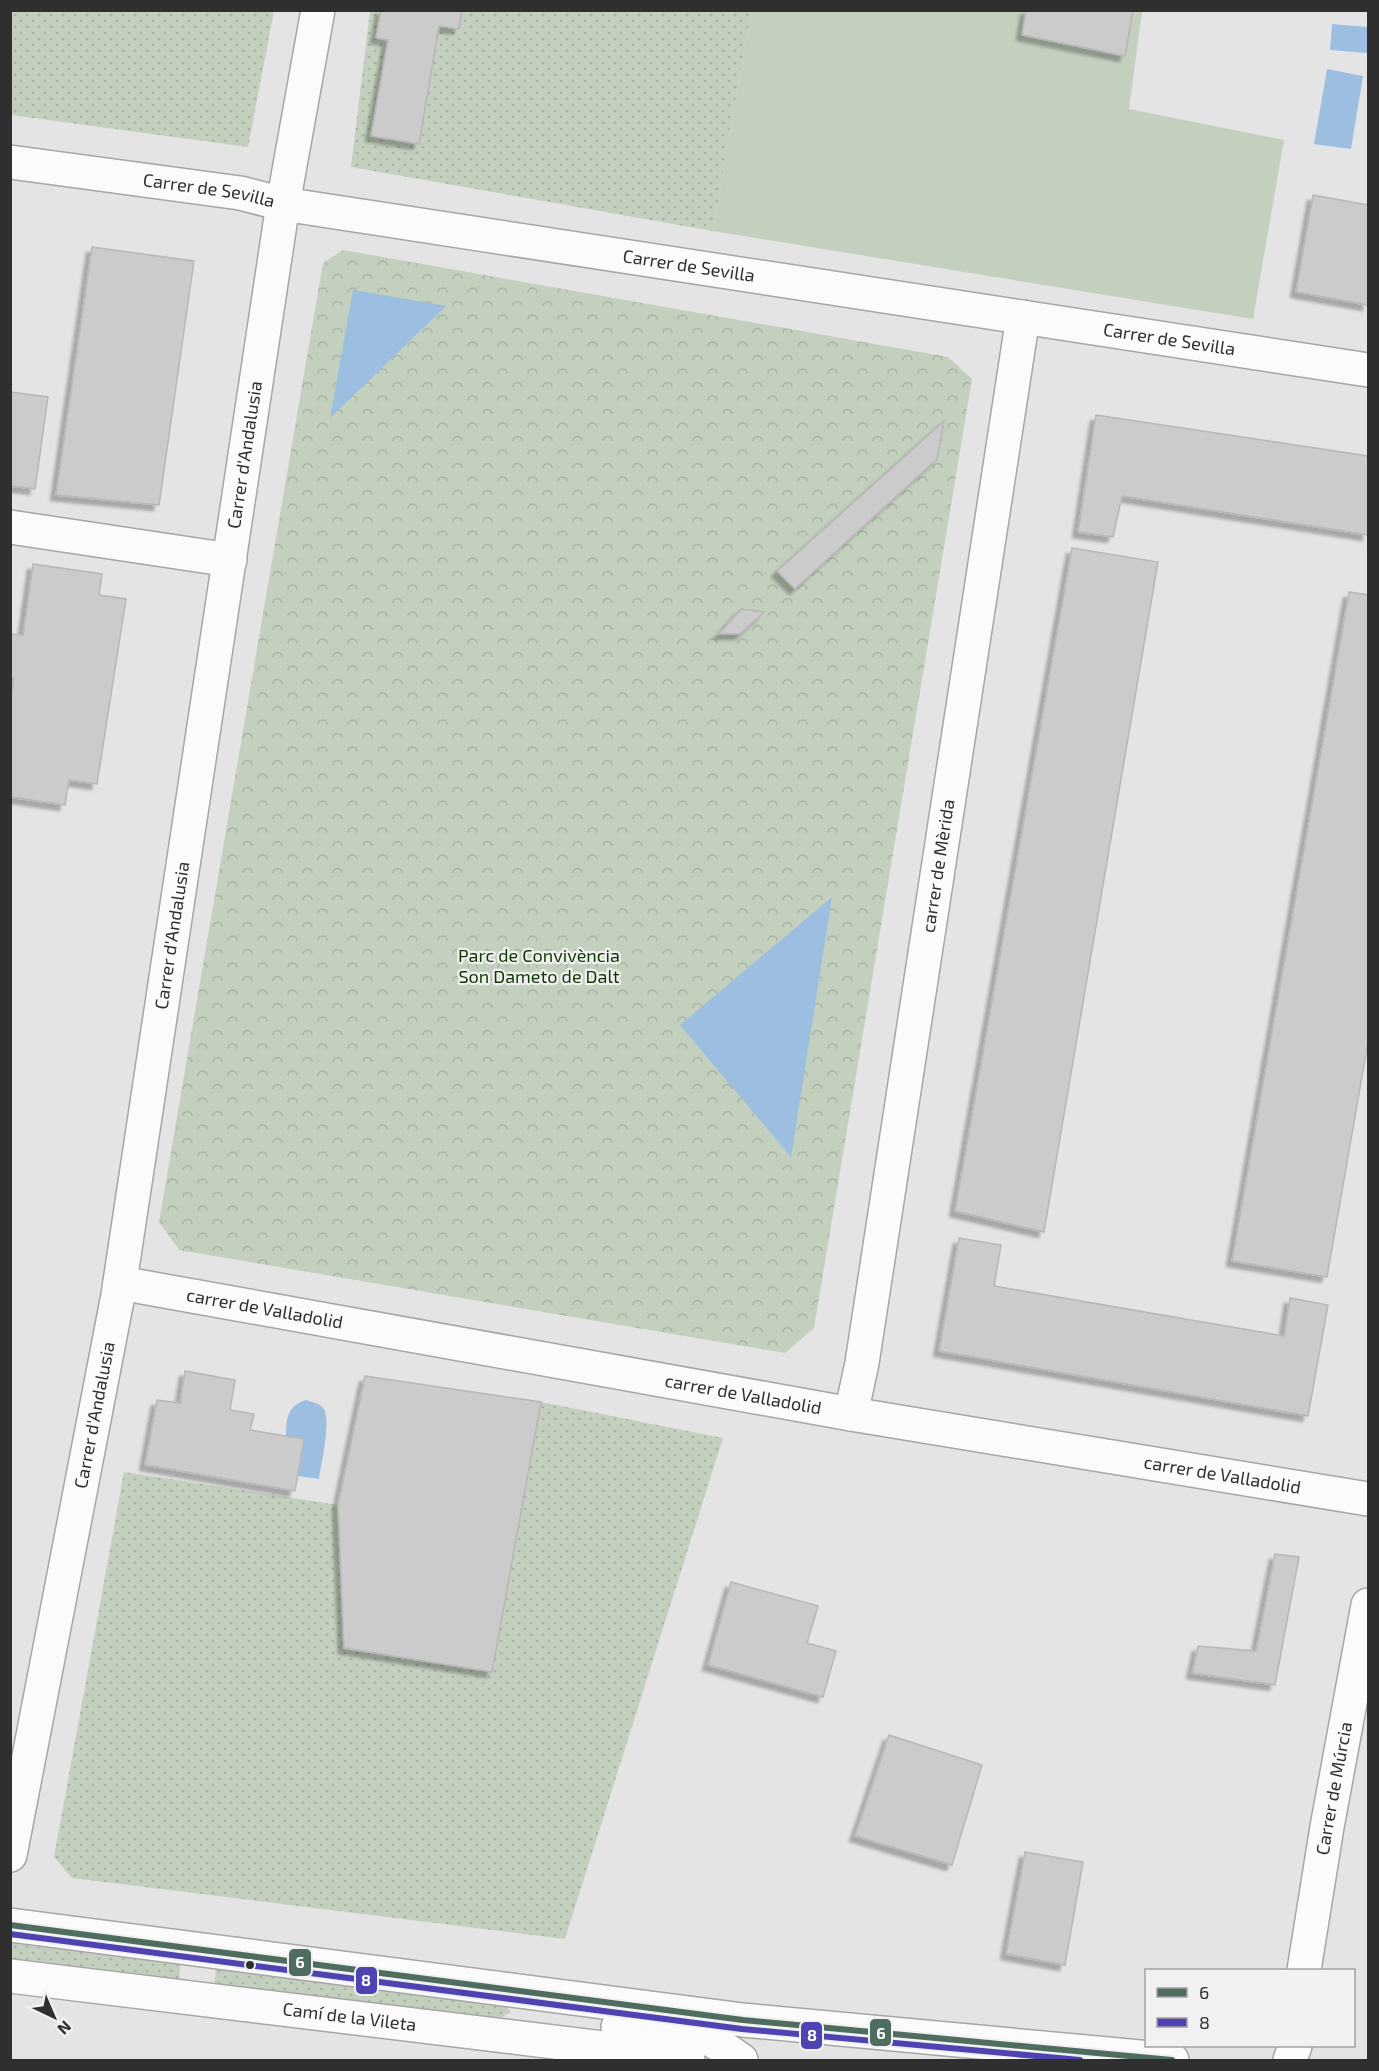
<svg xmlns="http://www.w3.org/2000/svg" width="1379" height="2071" viewBox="0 0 1379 2071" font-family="'Exo 2',sans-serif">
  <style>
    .grass { fill: url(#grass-dots) }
    .forest { fill: url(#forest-crowns) }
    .pitch { fill: #c2d0bd }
    .water { fill: #9cbfe1 }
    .building { fill: #cbcbcc; stroke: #b7b7b8; stroke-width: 1.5; filter: url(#shadow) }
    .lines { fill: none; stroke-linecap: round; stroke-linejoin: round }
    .minor-casing { stroke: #a6a6a7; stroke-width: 36 }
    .minor { stroke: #fbfbfb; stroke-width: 33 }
    .bus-1-casing { stroke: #f1f1f2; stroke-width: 10 }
    .bus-2-casing { stroke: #f1f1f2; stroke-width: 10 }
    .bus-1 { stroke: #4f6d5e; stroke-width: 6 }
    .bus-2 { stroke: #4e43b1; stroke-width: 6 }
    .bus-dot { fill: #2f2f2f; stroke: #f1f1f2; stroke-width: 2 }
    .labels { text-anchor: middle; stroke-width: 4.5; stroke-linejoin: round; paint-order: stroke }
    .street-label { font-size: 18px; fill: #2f2f2f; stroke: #f1f1f2 }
    .park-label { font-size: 18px; fill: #0f3700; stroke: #f1f1f2 }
    .line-badge { stroke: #f1f1f2; stroke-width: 2 }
    .badge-label { font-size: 16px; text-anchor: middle; font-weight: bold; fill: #fff }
  </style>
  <defs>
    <pattern id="grass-dots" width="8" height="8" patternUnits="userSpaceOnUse" patternTransform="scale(1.5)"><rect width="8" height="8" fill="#c2d0bd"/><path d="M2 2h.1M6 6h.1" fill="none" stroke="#a7b3a3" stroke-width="1.8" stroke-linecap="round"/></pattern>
    <pattern id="forest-crowns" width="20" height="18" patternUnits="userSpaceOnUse" patternTransform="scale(1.5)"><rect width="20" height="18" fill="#c2d0bd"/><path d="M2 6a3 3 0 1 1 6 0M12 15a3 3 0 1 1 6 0" fill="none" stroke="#a7b3a3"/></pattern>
    <filter id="shadow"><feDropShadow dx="-5.5" dy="5.5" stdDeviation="1.5" flood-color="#0004"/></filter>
  </defs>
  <rect width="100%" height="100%" fill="#e4e4e5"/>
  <!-- grass -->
  <path class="grass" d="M 11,10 L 274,11 L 248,147 L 11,115 Z
    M 370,11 L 751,11 L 713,231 L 351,167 Z
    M 541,1402 L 723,1438 L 565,1939 L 72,1878 L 54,1857 L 124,1472 L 338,1505 L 344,1648 L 492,1672 Z
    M 11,1943 L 180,1965 L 179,1982 L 11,1960 Z
    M 216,1969 L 503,2003 L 511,2012 L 499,2019 L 214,1986 Z"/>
  <!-- forest -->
  <path class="forest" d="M 343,250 L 948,357 L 972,379 L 814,1328 L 785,1353 L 179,1250 L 159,1222 L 323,263 Z"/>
  <!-- pitch -->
  <path class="pitch" d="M 751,11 L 1142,11 L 1129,109 L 1284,140 L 1253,319 L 713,231 Z"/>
  <!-- water -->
  <path class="water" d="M 1332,24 L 1368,27 L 1367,53 L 1330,50 Z
    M 1327,69 L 1363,76 L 1351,149 L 1314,144 Z
    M 354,290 L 446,306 L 330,418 L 353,290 Z
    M 832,897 L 791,1157 L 680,1025 Z
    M 306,1400 C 312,1402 319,1403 323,1408 C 332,1419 321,1464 319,1479 L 298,1476 L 304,1440 L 286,1436 C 287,1418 286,1407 306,1400 Z"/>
  <!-- building -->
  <path class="building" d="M 381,10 L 462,10 L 459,29 L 439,26 L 419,144 L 371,136 L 388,40 L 376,38 Z
    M 1026,10 L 1133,10 L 1125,56 L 1022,35 Z
    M 1313,195 L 1368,205 L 1368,305 L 1296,292 Z
    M 92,247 L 194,261 L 159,505 L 56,495 Z
    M 10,392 L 48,397 L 35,489 L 10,486 Z
    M 1096,415 L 1368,456 L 1368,535 L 1122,496 L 1113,537 L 1078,532 Z
    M 944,421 L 937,459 L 795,589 L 777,571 Z
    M 1072,548 L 1158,562 L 1044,1232 L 955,1211 Z
    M 33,564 L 102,574 L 99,595 L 126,599 L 97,784 L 69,780 L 65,805 L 10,797 L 10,701 L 14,679 L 10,679 L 10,634 L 23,635 Z
    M 1349,592 L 1368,595 L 1368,1042 L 1327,1277 L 1232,1261 Z
    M 741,609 L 764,612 L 740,634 L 719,634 Z
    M 959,1238 L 1001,1245 L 994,1286 L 1284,1336 L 1290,1298 L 1328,1305 L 1308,1416 L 939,1351 Z
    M 185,1371 L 235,1380 L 230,1410 L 254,1414 L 250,1430 L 304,1439 L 295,1491 L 145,1465 L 157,1400 L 180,1403 Z
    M 365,1376 L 541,1402 L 492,1672 L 344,1648 L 338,1505 Z
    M 1275,1554 L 1299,1557 L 1275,1685 L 1192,1673 L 1198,1646 L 1256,1651 Z
    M 731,1582 L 818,1606 L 807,1643 L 836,1651 L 823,1697 L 708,1665 Z
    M 889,1735 L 982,1765 L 952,1865 L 855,1836 Z
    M 1025,1852 L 1083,1862 L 1065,1965 L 1006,1954 Z"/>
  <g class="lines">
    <!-- minor casing -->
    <g class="minor-casing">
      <g id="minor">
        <path id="s1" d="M 10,162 L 240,193 L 283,204 L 1368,370"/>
        <path d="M 10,527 L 230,560"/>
        <path id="s2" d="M 120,1283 L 851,1414 L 1368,1499"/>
        <path id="s3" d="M 851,1414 L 862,1363 L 1023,317"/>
        <path id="s4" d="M 10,1855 L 118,1295 L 283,204 L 318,10"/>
        <path d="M 10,1925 L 743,2020 L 1172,2060"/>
        <path id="s5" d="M 1304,1970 L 1327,1827 L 1368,1605"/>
        <path id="s6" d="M 10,1976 L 628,2051 L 688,2060"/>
        <path d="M 618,2027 L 712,2040 L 741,2060"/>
        <path d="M 1290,2060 L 1295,2046"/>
      </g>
    </g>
    <!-- minor -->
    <use href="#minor" class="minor"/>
    <!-- bus-1 casing -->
    <g class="bus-1-casing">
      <path id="bus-1" d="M 10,1925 L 743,2020 L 1172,2060"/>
    </g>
    <!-- bus-2 casing -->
    <g class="bus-2-casing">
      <path id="bus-2" d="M 10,1934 L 742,2029 L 1080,2060"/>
    </g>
    <!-- bus-1 -->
    <use href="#bus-1" class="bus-1"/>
    <!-- bus-2 -->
    <use href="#bus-2" class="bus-2"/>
  </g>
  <!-- markers -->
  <circle class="bus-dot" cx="250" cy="1965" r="5"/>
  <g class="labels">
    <!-- street labels -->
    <g class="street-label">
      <text dy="6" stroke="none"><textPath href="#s1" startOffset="201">Carrer de Sevilla</textPath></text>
      <text dy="6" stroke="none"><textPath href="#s1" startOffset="687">Carrer de Sevilla</textPath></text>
      <text dy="6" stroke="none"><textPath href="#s1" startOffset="1173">Carrer de Sevilla</textPath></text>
      <text dy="6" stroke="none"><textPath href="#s4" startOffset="1420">Carrer d'Andalusia</textPath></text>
      <text dy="6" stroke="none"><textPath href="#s3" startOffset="555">carrer de Mèrida</textPath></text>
      <text dy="6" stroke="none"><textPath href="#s4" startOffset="934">Carrer d'Andalusia</textPath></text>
      <text dy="6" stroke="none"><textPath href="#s2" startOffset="147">carrer de Valladolid</textPath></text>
      <text dy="6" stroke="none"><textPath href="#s2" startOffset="633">carrer de Valladolid</textPath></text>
      <text dy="6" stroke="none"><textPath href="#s4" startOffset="448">Carrer d'Andalusia</textPath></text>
      <text dy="6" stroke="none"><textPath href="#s2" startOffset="1119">carrer de Valladolid</textPath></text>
      <text dy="6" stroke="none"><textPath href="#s5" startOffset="184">Carrer de Múrcia</textPath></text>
      <text dy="6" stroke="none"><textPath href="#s6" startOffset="342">Camí de la Vileta</textPath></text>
    </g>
    <!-- park labels -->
    <g class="park-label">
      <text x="539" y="962">Parc de Convivència<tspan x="539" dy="21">Son Dameto de Dalt</tspan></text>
    </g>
  </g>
  <g class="line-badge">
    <rect x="288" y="1948" width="24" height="29" rx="6" fill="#4f6d5e"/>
    <rect x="355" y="1966" width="23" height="29" rx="6" fill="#4e43b1"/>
    <rect x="869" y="2018" width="23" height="29" rx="6" fill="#4f6d5e"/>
    <rect x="800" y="2021" width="23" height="29" rx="6" fill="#4e43b1"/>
  </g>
  <g class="badge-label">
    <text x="300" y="1968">6</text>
    <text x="366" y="1986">8</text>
    <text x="881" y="2039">6</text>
    <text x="812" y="2041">8</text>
  </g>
  <!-- border -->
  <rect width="1379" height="2071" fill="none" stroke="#2f2f2f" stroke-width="24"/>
  <!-- legend -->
  <rect x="1145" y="1969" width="210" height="78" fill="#f1f1f2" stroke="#a3a3a4" stroke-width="1.5"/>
  <rect x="1157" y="1988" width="30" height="9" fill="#4f6d5e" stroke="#a3a3a4" stroke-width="1.5"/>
  <text x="1199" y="1999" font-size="18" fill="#2f2f2f">6</text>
  <rect x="1157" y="2018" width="30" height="9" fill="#4e43b1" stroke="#a3a3a4" stroke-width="1.5"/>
  <text x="1199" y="2029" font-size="18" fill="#2f2f2f">8</text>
  <!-- north arrow -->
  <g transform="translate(54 2017) rotate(136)" stroke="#f1f1f2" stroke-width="4.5" paint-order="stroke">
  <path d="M0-4.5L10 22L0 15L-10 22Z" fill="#2f2f2f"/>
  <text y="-9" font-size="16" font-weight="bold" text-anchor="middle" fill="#2f2f2f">N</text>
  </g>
</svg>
